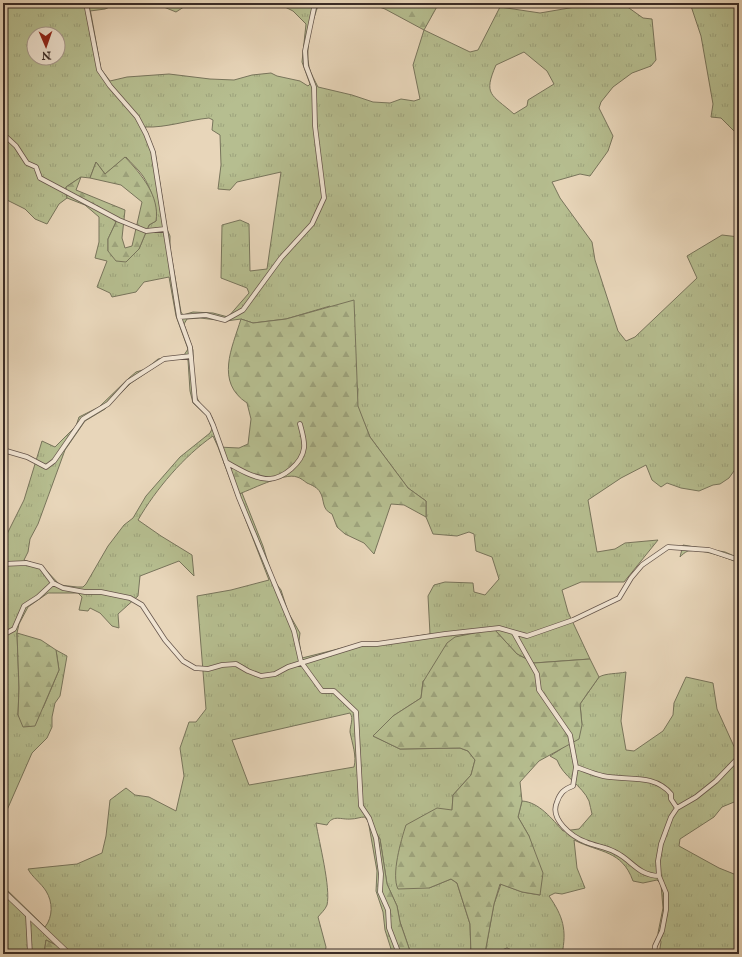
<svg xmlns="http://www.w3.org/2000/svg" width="742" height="957" viewBox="0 0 742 957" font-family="'IM FELL English',serif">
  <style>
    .grass { fill: url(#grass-tufts); stroke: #78755c; fill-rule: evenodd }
    .forest { fill: url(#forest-firs); stroke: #78755c }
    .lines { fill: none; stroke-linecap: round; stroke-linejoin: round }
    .minor-casing { stroke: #66564c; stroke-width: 5.5 }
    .tertiary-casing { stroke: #66564c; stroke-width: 6 }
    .minor { stroke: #f0e4d2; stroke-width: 4 }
    .tertiary { stroke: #f0e4d2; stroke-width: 5 }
  </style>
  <defs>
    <pattern id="grass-tufts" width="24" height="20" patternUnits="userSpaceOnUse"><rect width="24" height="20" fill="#b6be90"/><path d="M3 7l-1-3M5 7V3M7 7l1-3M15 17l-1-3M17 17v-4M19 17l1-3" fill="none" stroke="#9da37c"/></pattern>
    <pattern id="forest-firs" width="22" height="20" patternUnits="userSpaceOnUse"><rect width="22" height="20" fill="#b6be90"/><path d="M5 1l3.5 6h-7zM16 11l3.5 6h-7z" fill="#9da37c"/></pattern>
  </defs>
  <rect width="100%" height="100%" fill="#e8d6ba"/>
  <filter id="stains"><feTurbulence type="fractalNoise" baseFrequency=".005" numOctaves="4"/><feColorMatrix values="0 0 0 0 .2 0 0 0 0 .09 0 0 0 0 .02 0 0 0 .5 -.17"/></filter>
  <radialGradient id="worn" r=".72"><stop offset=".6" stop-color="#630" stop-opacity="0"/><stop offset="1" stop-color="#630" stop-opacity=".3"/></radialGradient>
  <!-- grass -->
  <path class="grass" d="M 3,3 L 89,3 L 101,69 L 110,81 L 127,77 L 169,74 L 210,79 L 234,80 L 252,75 L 271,73 L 277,76 L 300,81 L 308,86 L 310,84 L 302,62 L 306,24 L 293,11 L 279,4 L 319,3 C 312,22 305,47 309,67 C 311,74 315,81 318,87 L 352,95 L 373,102 L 390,103 L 401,99 L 414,101 L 420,99 L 413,65 L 424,30 L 470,52 L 478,50 L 500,7 L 540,13 L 581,6 L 582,3 L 622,3 L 643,18 L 652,19 L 656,60 L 651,66 L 632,73 L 613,87 L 601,102 L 599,108 L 613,136 L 608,151 L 590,176 L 580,174 L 552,182 L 560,198 L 592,242 L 595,260 L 618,331 L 626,341 L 635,337 L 697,278 L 687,256 L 722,235 L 739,237 L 739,464 L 729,478 L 720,484 L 713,485 L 699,491 L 681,488 L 667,483 L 661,487 L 652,480 L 646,465 L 621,478 L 588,500 L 597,552 L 615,549 L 625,543 L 658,540 L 624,582 L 581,582 L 562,590 L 568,612 L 590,659 L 534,663 L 517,654 L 494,629 L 423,681 L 421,698 L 393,716 L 373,736 L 400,749 L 460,748 L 468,751 L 475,760 L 471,775 L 453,795 L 452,811 L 429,888 L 451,879 L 457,883 L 470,924 L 471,954 L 411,954 L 400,922 L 397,906 L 387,884 L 380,839 L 365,817 C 360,817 356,819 351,819 C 341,820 333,814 327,825 L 316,823 C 319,842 331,888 327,905 C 325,910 321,913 318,917 L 326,947 L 325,954 L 65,954 L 56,945 L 46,940 L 44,954 L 3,954 L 3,886 L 45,927 C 53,917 53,902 46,891 C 41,883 32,877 28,869 L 77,864 L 102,853 L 106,836 L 110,800 L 126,788 L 135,795 L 149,797 L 176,811 L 184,776 L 180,748 L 189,722 L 196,722 L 206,709 L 197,596 L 231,590 L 269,580 L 236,495 L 242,493 L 263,546 L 273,579 L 281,590 L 288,612 L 300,633 L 299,641 L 302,658 L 362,643 L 375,643 L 430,634 L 428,596 L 434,585 L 445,582 L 473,583 L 474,592 L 485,595 L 499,579 L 492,557 L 476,551 L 474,534 L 469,532 L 457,536 L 433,534 L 426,517 L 426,501 L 408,488 L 370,437 L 357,406 L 358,389 L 330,306 L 286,319 L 253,323 L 241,319 L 226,321 L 200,318 L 187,319 L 184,324 L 193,350 L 193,375 L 197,398 L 201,405 L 212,417 L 222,446 L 218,447 L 213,436 C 184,456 156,489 138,520 L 161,536 L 192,555 L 194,576 L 179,561 L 140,576 L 138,596 L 118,614 L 119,628 L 112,626 L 100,613 L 90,608 L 88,611 L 79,610 L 82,597 L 78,593 L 48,593 L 28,607 L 19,624 L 17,633 L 19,688 L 18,715 L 43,708 L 59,670 L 56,650 L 67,656 L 60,696 L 55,703 L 52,717 L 52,727 L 47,738 L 32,753 L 7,810 L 3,811 L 3,542 L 24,500 L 42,441 L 55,447 L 76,426 L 79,417 L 99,407 L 129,378 L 136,372 L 146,369 L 158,359 L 184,355 L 188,349 L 176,316 L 169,277 L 144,282 L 136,292 L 112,297 L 110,293 L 97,287 L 107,261 L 95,258 L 99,242 L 99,217 L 85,205 L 98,206 L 116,222 L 108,239 L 108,251 L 139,249 L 149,225 L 156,221 C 158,209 150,186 143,176 C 138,169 131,163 126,157 L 105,174 L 96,162 L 90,178 L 81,177 L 66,187 L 67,198 L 59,204 L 47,224 L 35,219 L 25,209 L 3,198 ZM 34,34 L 58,34 L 58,58 L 34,58 ZM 524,52 L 547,71 L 554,84 L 528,100 L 527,106 L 514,114 C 491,94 483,95 496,65 ZM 209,118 L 213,120 L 212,130 L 220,135 L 221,165 L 218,189 L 230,190 L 237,182 L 281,172 L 267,269 L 250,271 L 249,224 L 240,220 L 222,225 L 221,278 L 247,288 L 249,293 L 228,317 L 213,313 L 193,312 L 183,315 L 181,312 L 170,248 L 170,236 L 167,229 L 155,152 L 145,127 C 166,128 188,120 209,118 ZM 184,358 L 188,360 L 190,391 L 193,403 L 207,416 L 212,429 L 210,433 L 180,457 L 146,496 L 133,518 L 124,525 L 108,546 L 86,584 L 83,587 L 77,587 L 60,585 L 42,566 L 24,560 L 28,552 L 30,539 L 38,524 L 65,450 L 85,421 L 105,409 L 131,383 L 164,361 ZM 350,713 C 354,719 350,725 350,732 C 352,743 357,756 354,767 L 249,785 L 232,740 Z
    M 690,3 L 739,3 L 739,136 L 721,118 L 711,117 L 713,104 L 701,36 Z
    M 683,545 L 725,552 L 739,558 L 739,563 C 727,558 701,548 688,551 C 685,552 682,555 680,557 Z
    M 626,672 L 621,721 L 626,750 L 634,751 L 663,731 L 673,715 L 674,703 L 686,677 L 713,683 L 717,709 L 737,753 L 739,752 L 739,800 L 722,807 L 714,817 L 680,839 L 679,846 L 719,868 L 739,876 L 739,954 L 659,954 L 661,942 L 658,933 L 663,908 L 661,884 L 657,880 L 643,883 L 633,881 C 622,850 600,853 574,840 L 577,868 L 585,888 L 562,894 L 555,893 L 549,896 C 563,916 567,930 562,954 L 520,954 L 507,948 C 500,951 493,956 485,953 L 494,904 L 501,884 L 522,892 L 540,895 L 529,836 L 518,817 L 522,801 C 539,802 552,819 563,831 L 579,829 L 592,814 C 591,810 590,805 589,801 C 582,785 563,777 557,760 L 550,756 L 561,749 L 582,725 L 580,704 L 599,677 C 606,673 617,674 626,672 Z"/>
  <!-- forest -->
  <path class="forest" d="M 89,3 L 119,3 L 105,9 L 90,11 Z
    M 154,3 L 190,3 L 176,12 Z
    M 368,3 L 439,3 L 424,30 L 385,9 Z
    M 125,157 C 141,174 160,196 156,221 L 149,225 L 139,249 L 126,262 L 116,261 L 108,251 L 108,239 L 116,222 L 98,206 L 85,205 L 67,198 L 66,187 L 81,177 L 76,190 L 125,210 L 122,238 L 125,248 L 132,246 L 142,202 L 121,185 L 90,178 L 96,162 L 105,174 Z
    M 354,300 L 358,406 L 370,437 L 408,488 L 426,501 L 426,517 L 404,505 L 391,504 L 374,554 L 364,543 L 345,534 L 337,527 L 332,514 C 321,509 325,500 320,492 C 318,488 312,485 307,483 C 304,481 301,478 297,477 C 284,472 249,491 236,495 L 218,447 L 239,448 L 248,444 L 251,419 L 247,403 C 215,382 232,348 241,319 L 253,323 L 286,319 Z
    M 494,629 L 517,654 L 534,663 L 590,659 L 599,677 L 580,704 L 582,725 L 579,739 L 539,761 L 520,782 L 522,801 L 518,817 L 529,836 L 543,873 L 540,895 L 522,892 L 500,884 L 494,904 L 485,953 L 487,954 L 471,954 L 470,924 L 457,883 L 451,879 L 429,888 L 398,889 C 391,875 401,840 406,825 L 437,808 L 452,810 L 453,795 L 471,775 L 475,760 L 468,751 L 460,748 L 400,749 L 373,736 L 393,716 L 421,698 L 423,682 L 447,643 L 455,637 Z
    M 17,633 L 41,640 L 56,650 L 59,670 L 35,726 L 23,727 L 18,715 L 19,688 Z
    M 368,820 L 380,839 L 387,884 L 397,906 L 400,922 L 411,954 L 393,954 L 392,952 L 385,930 L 383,912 L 376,891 L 377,871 Z
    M 46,940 L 56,945 L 65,954 L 44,954 Z
    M 507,948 L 520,954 L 492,954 Z"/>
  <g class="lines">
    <!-- minor casing -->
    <g class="minor-casing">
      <path id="minor" d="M 86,3 L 99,70 L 110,86 L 137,117 L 146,134 L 153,152 L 179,317 L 190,347 L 195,401 L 208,414 L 213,425 L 239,498 L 294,631 L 301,662 L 322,691 L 334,691 L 356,712 L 361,806 L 369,818 L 376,838 L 381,874 L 380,892 L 388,910 L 389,928 L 399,954
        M 3,134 L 16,146 L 27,163 L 36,167 L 40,178 L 119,220 L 146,231 L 165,229
        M 179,317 L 206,315 L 225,320 L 243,310 L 281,258 L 312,224 L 324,198 L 315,126 L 314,87 L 306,66 L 305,51 L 315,3
        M 3,450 L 27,457 L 46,467 L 54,461 L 83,419 L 108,404 L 128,382 L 164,359 L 191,356
        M 226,462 C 238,469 255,479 269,479 C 284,478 302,463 304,448 C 305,441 302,432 300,424
        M 3,564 L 26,563 L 41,567 L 53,583 L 63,588 L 85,592 L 101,592 L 130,598 L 142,605 L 165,640 L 183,661 L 195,668 L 208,669 L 222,665 L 236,664 L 248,671 L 261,676 L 275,674 L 288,667 L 362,644 L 377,644 L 445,634 L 499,628 L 527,636 L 573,620 L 619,598 L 631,578 L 642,565 L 668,547 L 709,550 L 739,560
        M 514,633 L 537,674 L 539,690 L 570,735 L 576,767 L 573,786 C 564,789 560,793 557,802 C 549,819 572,837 586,842 C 595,846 606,847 615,852 C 632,860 637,875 659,876
        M 3,635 L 14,629 L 24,606 L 38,597 L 53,583
        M 576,767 C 585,770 594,774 603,776 C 626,781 654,773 671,794 L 671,799 L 677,808
        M 28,916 L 30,954
        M 654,954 L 655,946 L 662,931 L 666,910 L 666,893 L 659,876 L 658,861 L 661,844 L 671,817 L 677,808 L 696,797 L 716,781 L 739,757"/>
    </g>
    <!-- tertiary casing -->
    <g class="tertiary-casing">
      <path id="tertiary" d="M 3,891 L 69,954"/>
    </g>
    <!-- minor -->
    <use href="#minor" class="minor"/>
    <!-- tertiary -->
    <use href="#tertiary" class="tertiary"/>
  </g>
  <!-- margin -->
  <rect width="742" height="957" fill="none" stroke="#e8d6ba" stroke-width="16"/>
  <rect x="4" y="4" width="734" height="949" fill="none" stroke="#3a2c27" stroke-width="2"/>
  <rect x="8" y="8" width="726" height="941" fill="none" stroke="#3a2c27"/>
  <!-- north arrow -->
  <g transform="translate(46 46) rotate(178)"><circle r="19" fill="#f0e4d2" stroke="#a79a8e"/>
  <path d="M0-3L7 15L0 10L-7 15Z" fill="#8f2418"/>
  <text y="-6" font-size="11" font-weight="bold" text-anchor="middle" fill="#3a2c27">N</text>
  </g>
  <rect width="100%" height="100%" filter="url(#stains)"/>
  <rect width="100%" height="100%" fill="url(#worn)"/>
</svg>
